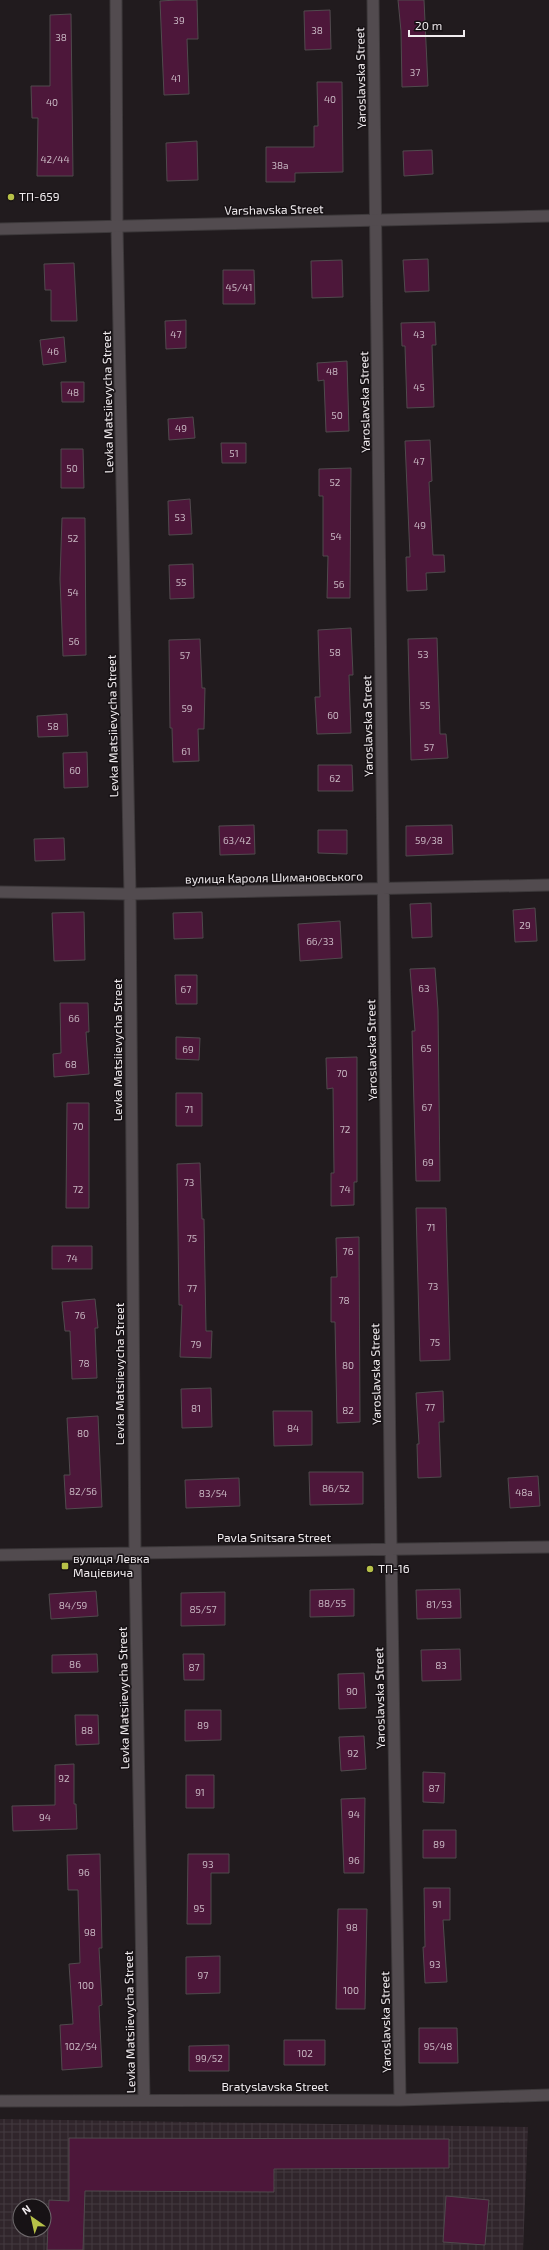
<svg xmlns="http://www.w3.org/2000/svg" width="549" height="2250" viewBox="0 0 549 2250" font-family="'Exo 2',sans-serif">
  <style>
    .industrial { fill: url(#industrial-grid); fill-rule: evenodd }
    .building { fill: #4d173a; stroke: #504a4d }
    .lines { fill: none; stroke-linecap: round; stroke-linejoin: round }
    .minor-casing { stroke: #3d393b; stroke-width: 13 }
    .tertiary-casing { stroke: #3d393b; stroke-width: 13 }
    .minor { stroke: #524b4f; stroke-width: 11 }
    .tertiary { stroke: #524b4f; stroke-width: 11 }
    .poi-dot { fill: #b7c148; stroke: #171215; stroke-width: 1.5 }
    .labels { text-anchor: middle; stroke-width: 3; stroke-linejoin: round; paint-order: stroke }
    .number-label { font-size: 10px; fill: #c8b7c2 }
    .street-label { font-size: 12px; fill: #f1ecef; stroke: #171215 }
    .poi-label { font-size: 12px; fill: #f1ecef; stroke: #171215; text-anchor: start }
  </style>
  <defs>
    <pattern id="industrial-grid" width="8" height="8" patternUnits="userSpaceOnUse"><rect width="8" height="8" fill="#30252b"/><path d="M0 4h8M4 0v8" fill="none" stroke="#443a40"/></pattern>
  </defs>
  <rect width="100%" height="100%" fill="#211b1e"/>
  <!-- industrial -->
  <path class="industrial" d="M 0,2119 L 528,2127 L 523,2250 L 0,2250 ZM 20,2206 L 44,2206 L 44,2230 L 20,2230 Z"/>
  <!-- building -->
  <path class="building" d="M 177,0 L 197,0 L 198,39 L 187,39 L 189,94 L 164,95 L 160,1 Z
    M 398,0 L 424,0 L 428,86 L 402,87 L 401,31 Z
    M 330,10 L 331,49 L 305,50 L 304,11 Z
    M 71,14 L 73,176 L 37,176 L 38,118 L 32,118 L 31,86 L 50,86 L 50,15 Z
    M 317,82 L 342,82 L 343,172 L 295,173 L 295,182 L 266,182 L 266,147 L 314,147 L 314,126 L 318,126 Z
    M 197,141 L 198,180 L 167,181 L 166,143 Z
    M 432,150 L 433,174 L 404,176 L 403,151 Z
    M 428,259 L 429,291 L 405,292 L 403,260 Z
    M 342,260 L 343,297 L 312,298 L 311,261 Z
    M 74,263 L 77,321 L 51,321 L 51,290 L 45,290 L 44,264 Z
    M 223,270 L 254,270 L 255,304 L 223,304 Z
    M 186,320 L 186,348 L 166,349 L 165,321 Z
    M 435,322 L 436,345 L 432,345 L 434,407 L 407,408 L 405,346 L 402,346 L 401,323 Z
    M 64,337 L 66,362 L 43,365 L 40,340 Z
    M 347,361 L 349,431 L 326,432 L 324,380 L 318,381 L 317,363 Z
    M 61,382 L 84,382 L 84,402 L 62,402 Z
    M 193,417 L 195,438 L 169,440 L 168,419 Z
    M 430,440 L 432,481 L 429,482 L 433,555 L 444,555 L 445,572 L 426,573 L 427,590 L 407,591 L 406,557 L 410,557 L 405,441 Z
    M 221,443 L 246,443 L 246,463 L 222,463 Z
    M 61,449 L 83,449 L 84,488 L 61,488 Z
    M 351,468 L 350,598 L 327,598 L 328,556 L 323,556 L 323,496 L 319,496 L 319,469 Z
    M 190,499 L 192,534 L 169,535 L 168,501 Z
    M 62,518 L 85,518 L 86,655 L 63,656 L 60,579 Z
    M 193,564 L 194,598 L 170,599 L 169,565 Z
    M 351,628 L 353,675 L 349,675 L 351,733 L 317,734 L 315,697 L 320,697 L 318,630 Z
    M 437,638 L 440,734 L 446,734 L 448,758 L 411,760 L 408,639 Z
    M 200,639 L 202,688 L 205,688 L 204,729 L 198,729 L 199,761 L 173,762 L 172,728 L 170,728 L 169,640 Z
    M 67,714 L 68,736 L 38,737 L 37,716 Z
    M 87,752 L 88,787 L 64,788 L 63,753 Z
    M 318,765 L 352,765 L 353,791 L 318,791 Z
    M 254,825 L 255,854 L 220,855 L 219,826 Z
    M 452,825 L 453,854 L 406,856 L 406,826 Z
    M 318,830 L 347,830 L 347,854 L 318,853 Z
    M 64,838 L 65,860 L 35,861 L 34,839 Z
    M 431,903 L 432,937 L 412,938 L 410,904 Z
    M 535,908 L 537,941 L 515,942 L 513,910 Z
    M 84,912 L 85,960 L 54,961 L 52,913 Z
    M 202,912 L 203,938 L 174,939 L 173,913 Z
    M 340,921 L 342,958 L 300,961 L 298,924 Z
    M 435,968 L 438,1010 L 440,1181 L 416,1181 L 412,1031 L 415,1031 L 410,969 Z
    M 175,975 L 197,975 L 197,1004 L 176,1004 Z
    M 60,1003 L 88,1003 L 89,1032 L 86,1032 L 89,1074 L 54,1077 L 53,1054 L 61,1053 Z
    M 176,1037 L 200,1038 L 199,1060 L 176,1059 Z
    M 357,1057 L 357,1182 L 354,1182 L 354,1205 L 331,1206 L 331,1173 L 334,1173 L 333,1088 L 327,1089 L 326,1058 Z
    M 176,1093 L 202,1093 L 202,1126 L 176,1126 Z
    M 67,1103 L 89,1103 L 89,1208 L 66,1208 Z
    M 200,1163 L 202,1219 L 204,1219 L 206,1331 L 212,1331 L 211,1358 L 180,1357 L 182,1305 L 179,1305 L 177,1164 Z
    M 416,1208 L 446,1208 L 450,1360 L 420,1361 Z
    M 359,1237 L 360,1422 L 337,1423 L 335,1322 L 331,1322 L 331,1277 L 337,1277 L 336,1238 Z
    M 52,1246 L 92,1246 L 92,1269 L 52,1269 Z
    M 95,1299 L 98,1328 L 95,1328 L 97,1378 L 72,1379 L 70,1331 L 65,1331 L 62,1302 Z
    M 211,1388 L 212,1427 L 182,1428 L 181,1389 Z
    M 443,1391 L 444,1422 L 439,1422 L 441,1477 L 418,1478 L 417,1444 L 419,1444 L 416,1393 Z
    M 273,1411 L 312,1411 L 312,1445 L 274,1446 Z
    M 98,1416 L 102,1507 L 66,1509 L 64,1475 L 70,1475 L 67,1418 Z
    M 309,1472 L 363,1472 L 363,1504 L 310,1505 Z
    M 538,1476 L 540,1506 L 510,1508 L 508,1478 Z
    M 239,1478 L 240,1506 L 186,1508 L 185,1480 Z
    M 354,1589 L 354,1616 L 310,1617 L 310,1590 Z
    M 460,1589 L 461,1618 L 417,1619 L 416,1590 Z
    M 96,1591 L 98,1616 L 51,1619 L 49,1594 Z
    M 225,1592 L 225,1625 L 181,1626 L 181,1593 Z
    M 460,1649 L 461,1680 L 422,1681 L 421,1650 Z
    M 97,1654 L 98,1672 L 52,1673 L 52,1655 Z
    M 183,1654 L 204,1654 L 204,1680 L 184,1680 Z
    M 364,1673 L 366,1708 L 339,1709 L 338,1674 Z
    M 185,1710 L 221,1710 L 221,1740 L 185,1741 Z
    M 75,1715 L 98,1715 L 99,1744 L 76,1745 Z
    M 364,1736 L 366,1769 L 341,1771 L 339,1737 Z
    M 74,1764 L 74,1804 L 76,1804 L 77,1829 L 13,1831 L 12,1806 L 55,1805 L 55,1765 Z
    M 423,1772 L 445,1773 L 444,1803 L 423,1802 Z
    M 186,1775 L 214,1775 L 214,1808 L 186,1808 Z
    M 365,1798 L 364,1873 L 344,1873 L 341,1799 Z
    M 423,1830 L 456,1830 L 456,1858 L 423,1858 Z
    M 100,1854 L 102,1948 L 99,1948 L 102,2005 L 99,2006 L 102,2067 L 62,2070 L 60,2025 L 73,2024 L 69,1964 L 80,1963 L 78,1890 L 68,1890 L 67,1855 Z
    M 188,1854 L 229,1854 L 229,1873 L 211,1873 L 211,1924 L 187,1924 Z
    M 424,1888 L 450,1888 L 450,1920 L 443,1920 L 447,1982 L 425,1983 L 423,1947 L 425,1947 Z
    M 338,1909 L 367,1909 L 365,2009 L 336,2009 Z
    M 220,1956 L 220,1993 L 186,1994 L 186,1957 Z
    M 419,2028 L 457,2028 L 458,2063 L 419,2063 Z
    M 284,2040 L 325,2040 L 325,2065 L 284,2065 Z
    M 229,2045 L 229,2071 L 189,2071 L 189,2046 Z
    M 69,2138 L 449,2139 L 449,2168 L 274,2169 L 274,2192 L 85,2191 L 83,2250 L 47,2250 L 49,2200 L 69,2201 Z
    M 446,2196 L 489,2200 L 485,2245 L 443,2242 Z"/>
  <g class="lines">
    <!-- minor casing -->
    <g class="minor-casing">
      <path id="minor" d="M 116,0 L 117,227 L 130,894 L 135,1552 L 144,2100
        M 373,0 L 391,1550 L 400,2100
        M 0,892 L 130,894 L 549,885
        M 0,1555 L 549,1547
        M 0,2101 L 400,2100 L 549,2095"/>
    </g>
    <!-- tertiary casing -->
    <g class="tertiary-casing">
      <path id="tertiary" d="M 0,229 L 549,216"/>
    </g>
    <!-- minor -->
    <use href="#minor" class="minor"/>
    <!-- tertiary -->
    <use href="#tertiary" class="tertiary"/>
  </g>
  <!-- markers -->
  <g class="poi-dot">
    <circle cx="11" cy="197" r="4"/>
    <rect x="61" y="1562" width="8" height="8" rx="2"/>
    <circle cx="370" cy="1569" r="4"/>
  </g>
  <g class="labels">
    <!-- number labels -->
    <g class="number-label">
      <text x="179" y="24">39</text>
      <text x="317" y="34">38</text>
      <text x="61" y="41">38</text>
      <text x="415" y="76">37</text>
      <text x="176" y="82">41</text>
      <text x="330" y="103">40</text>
      <text x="52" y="106">40</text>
      <text x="55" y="163">42/44</text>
      <text x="280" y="169">38а</text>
      <text x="239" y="291">45/41</text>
      <text x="176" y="338">47</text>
      <text x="419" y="338">43</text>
      <text x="53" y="355">46</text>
      <text x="332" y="375">48</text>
      <text x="419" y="391">45</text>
      <text x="73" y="396">48</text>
      <text x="337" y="419">50</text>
      <text x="181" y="432">49</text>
      <text x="234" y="457">51</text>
      <text x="419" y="465">47</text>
      <text x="72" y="472">50</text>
      <text x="335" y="486">52</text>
      <text x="180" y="521">53</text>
      <text x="420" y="529">49</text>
      <text x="336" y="540">54</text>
      <text x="73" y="542">52</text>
      <text x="181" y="586">55</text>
      <text x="339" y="588">56</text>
      <text x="73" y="596">54</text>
      <text x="74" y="645">56</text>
      <text x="335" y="656">58</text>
      <text x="423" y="658">53</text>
      <text x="185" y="659">57</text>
      <text x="425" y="709">55</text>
      <text x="187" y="712">59</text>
      <text x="333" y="719">60</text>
      <text x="53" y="730">58</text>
      <text x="429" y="751">57</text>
      <text x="186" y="755">61</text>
      <text x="75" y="774">60</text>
      <text x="335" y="782">62</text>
      <text x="237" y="844">63/42</text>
      <text x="429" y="844">59/38</text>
      <text x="525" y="929">29</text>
      <text x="320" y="945">66/33</text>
      <text x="424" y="992">63</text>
      <text x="186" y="993">67</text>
      <text x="74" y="1022">66</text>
      <text x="426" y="1052">65</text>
      <text x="188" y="1053">69</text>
      <text x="71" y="1068">68</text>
      <text x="342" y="1077">70</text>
      <text x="427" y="1111">67</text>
      <text x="189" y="1113">71</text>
      <text x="78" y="1130">70</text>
      <text x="345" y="1133">72</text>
      <text x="428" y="1166">69</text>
      <text x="189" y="1186">73</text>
      <text x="78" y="1193">72</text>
      <text x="345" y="1193">74</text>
      <text x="431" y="1231">71</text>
      <text x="192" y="1242">75</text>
      <text x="348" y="1255">76</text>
      <text x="72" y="1262">74</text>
      <text x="433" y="1290">73</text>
      <text x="192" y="1292">77</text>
      <text x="344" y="1304">78</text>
      <text x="80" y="1319">76</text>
      <text x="435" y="1346">75</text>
      <text x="196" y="1348">79</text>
      <text x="84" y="1367">78</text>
      <text x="348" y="1369">80</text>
      <text x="430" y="1411">77</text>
      <text x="196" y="1412">81</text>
      <text x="348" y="1414">82</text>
      <text x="293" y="1432">84</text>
      <text x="83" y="1437">80</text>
      <text x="336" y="1492">86/52</text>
      <text x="83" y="1495">82/56</text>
      <text x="524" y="1496">48а</text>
      <text x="213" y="1497">83/54</text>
      <text x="332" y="1607">88/55</text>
      <text x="439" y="1608">81/53</text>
      <text x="73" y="1609">84/59</text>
      <text x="203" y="1613">85/57</text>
      <text x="75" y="1668">86</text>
      <text x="441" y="1669">83</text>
      <text x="194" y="1671">87</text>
      <text x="352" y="1695">90</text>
      <text x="203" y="1729">89</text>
      <text x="87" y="1734">88</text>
      <text x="353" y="1757">92</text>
      <text x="64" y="1782">92</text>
      <text x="434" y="1792">87</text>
      <text x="200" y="1796">91</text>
      <text x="354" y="1818">94</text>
      <text x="45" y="1821">94</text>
      <text x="439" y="1848">89</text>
      <text x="354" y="1864">96</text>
      <text x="208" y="1868">93</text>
      <text x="84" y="1876">96</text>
      <text x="437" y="1908">91</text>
      <text x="199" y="1912">95</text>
      <text x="352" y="1931">98</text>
      <text x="90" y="1936">98</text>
      <text x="435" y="1968">93</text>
      <text x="203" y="1979">97</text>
      <text x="86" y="1989">100</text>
      <text x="351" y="1994">100</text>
      <text x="81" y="2050">102/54</text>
      <text x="438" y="2050">95/48</text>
      <text x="305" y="2057">102</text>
      <text x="209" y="2062">99/52</text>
    </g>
    <!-- street labels -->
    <g class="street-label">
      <text transform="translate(361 78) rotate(-91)" y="4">Yaroslavska Street</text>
      <text transform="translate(274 210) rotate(-1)" y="4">Varshavska Street</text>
      <text transform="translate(108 402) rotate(-91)" y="4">Levka Matsiievycha Street</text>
      <text transform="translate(365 402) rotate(-91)" y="4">Yaroslavska Street</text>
      <text transform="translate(113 726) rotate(-91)" y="4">Levka Matsiievycha Street</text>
      <text transform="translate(368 726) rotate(-91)" y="4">Yaroslavska Street</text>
      <text transform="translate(274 878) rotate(-1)" y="4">вулиця Кароля Шимановського</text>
      <text transform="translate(118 1050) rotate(-90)" y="4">Levka Matsiievycha Street</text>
      <text transform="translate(372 1050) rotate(-91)" y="4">Yaroslavska Street</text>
      <text transform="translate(120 1374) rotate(-90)" y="4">Levka Matsiievycha Street</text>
      <text transform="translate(376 1374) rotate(-91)" y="4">Yaroslavska Street</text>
      <text x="274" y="1542">Pavla Snitsara Street</text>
      <text transform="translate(124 1698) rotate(-91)" y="4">Levka Matsiievycha Street</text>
      <text transform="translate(380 1698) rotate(-91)" y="4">Yaroslavska Street</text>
      <text transform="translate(130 2022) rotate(-91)" y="4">Levka Matsiievycha Street</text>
      <text transform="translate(386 2022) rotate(-91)" y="4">Yaroslavska Street</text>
      <text x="275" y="2091">Bratyslavska Street</text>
    </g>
    <!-- poi labels -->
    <g class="poi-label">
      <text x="19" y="201">ТП-659</text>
      <text x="73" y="1563">вулиця Левка<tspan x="73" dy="14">Мацієвича</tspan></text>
      <text x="378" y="1573">ТП-16</text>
    </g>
  </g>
  <!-- north arrow -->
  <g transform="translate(32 2218) rotate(326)"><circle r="19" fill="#171215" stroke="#6e696c"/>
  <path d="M0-3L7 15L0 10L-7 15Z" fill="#b7c148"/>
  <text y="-6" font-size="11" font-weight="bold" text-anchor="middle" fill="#f1ecef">N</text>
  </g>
  <!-- scale -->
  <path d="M409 30v6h55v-6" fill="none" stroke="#f1ecef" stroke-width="2"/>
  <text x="415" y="30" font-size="12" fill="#f1ecef" stroke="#171215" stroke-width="3" paint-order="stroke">20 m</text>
</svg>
